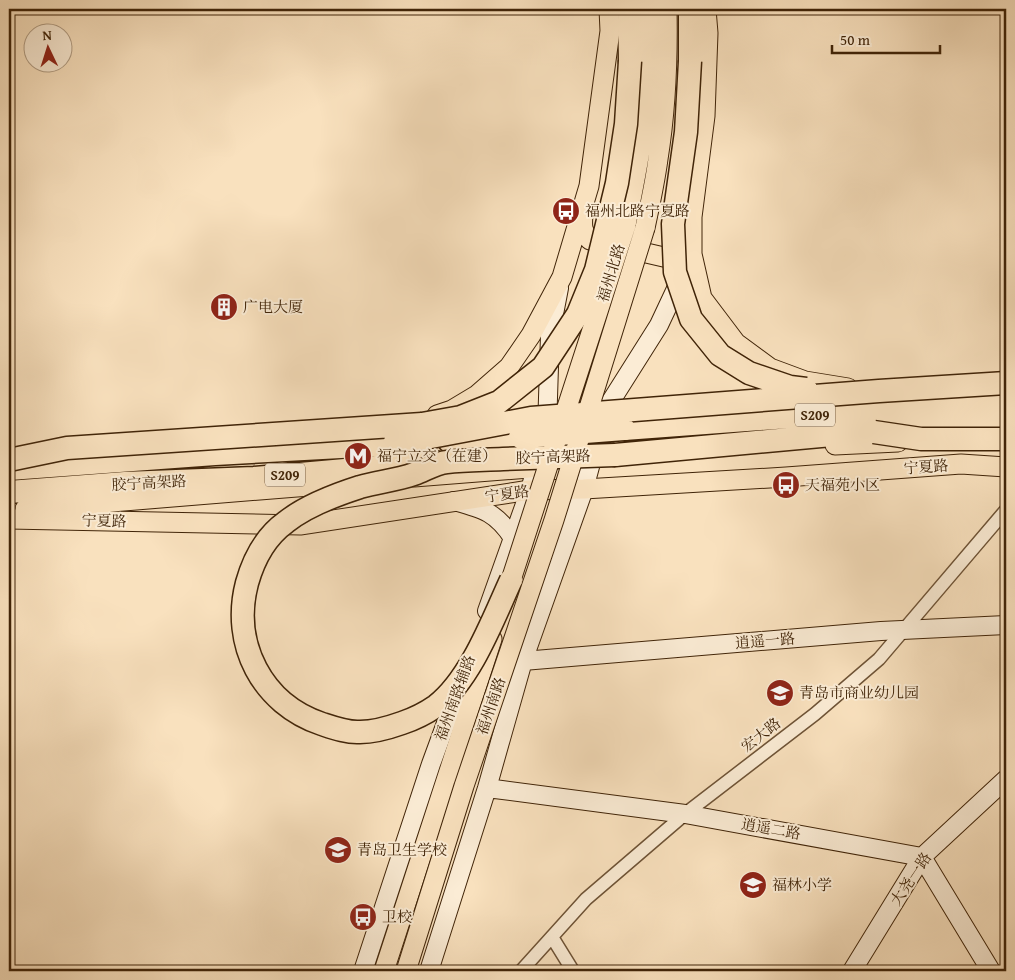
<svg xmlns="http://www.w3.org/2000/svg" width="1015" height="980" viewBox="0 0 1015 980" font-family="'Gentium Book Plus','Noto Serif SC',serif">
  <style>
    .lines { fill: none; stroke-linecap: round; stroke-linejoin: round }
    .street-casing { stroke: #6e5336; stroke-width: 15 }
    .secondary-casing { stroke: #402408; stroke-width: 20 }
    .primary-casing { stroke: #402408; stroke-width: 21 }
    .highway-casing { stroke: #402408; stroke-width: 25 }
    .street { stroke: #fbecd5; stroke-width: 12 }
    .secondary { stroke: #fbecd5; stroke-width: 18 }
    .primary { stroke: #f9e1be; stroke-width: 19 }
    .highway { stroke: #f9e1be; stroke-width: 22 }
    .primary-bridge-casing { stroke: #402408; stroke-width: 21; stroke-linecap: butt }
    .highway-bridge-casing { stroke: #402408; stroke-width: 25; stroke-linecap: butt }
    .primary-bridge { stroke: #f9e1be; stroke-width: 19 }
    .highway-bridge { stroke: #f9e1be; stroke-width: 22 }
    .labels { text-anchor: middle; stroke-width: 4; stroke-linejoin: round; paint-order: stroke }
    .shield { fill: #fbecd5; stroke: #786046; stroke-width: 1 }
    .shield-label { font-size: 14px; font-weight: bold; fill: #402408 }
    .poi-label { font-size: 15px; fill: #402408; stroke: #fbecd5; text-anchor: start }
    .street-label { font-size: 15px; fill: #402408; stroke: #fbecd5 }
  </style>
  <rect width="100%" height="100%" fill="#f9e1be"/>
  <filter id="stains"><feTurbulence type="fractalNoise" baseFrequency=".004" numOctaves="4"/><feColorMatrix values="0 0 0 0 .2 0 0 0 0 .09 0 0 0 0 .02 0 0 0 .5 -.17"/></filter>
  <radialGradient id="worn" r=".72"><stop offset=".6" stop-color="#630" stop-opacity="0"/><stop offset="1" stop-color="#630" stop-opacity=".3"/></radialGradient>
  <g class="lines">
    <!-- street casing -->
    <g class="street-casing">
      <path id="street" d="M 552,937 L 573,971
        M 521,971 L 586,899 L 685,814 L 815,714 L 879,659 L 1006,510"/>
    </g>
    <!-- secondary casing -->
    <g class="secondary-casing">
      <path id="secondary" d="M 599,420 L 659,325 L 682,276
        M 547,429 L 550,335 L 559,288
        M 454,501 C 483,509 496,512 513,538
        M 487,611 L 530,490 L 540,454
        M 523,661 L 881,631 L 1006,625
        M 487,788 L 685,814 L 922,857 L 991,971
        M 363,971 L 431,764 L 460,685
        M 429,971 L 487,788 L 523,661 L 584,489 L 591,463 L 594,445
        M 852,971 L 922,857 L 1006,779"/>
    </g>
    <!-- primary casing -->
    <g class="primary-casing">
      <path id="primary" d="M 706,9 L 708,33 L 705,116 L 692,217 L 692,254 L 702,298 L 736,343 L 770,368 L 805,381 L 848,388
        M 583,215 C 582,226 582,232 590,240 L 668,258 L 687,258
        M 626,225 C 633,189 641,153 645,116 C 649,80 649,45 648,9
        M 645,228 C 650,205 655,182 658,159 C 666,109 668,59 667,9
        M 437,415 L 452,410 L 477,395 L 509,367 L 531,335 L 562,277 L 589,186 L 610,31 L 609,9
        M 835,445 L 898,442
        M 414,477 L 529,468
        M 25,509 L 359,482
        M 9,519 L 300,525 L 530,490 L 584,489 L 786,477 L 961,464 L 1006,467
        M 384,971 L 492,639"/>
    </g>
    <!-- highway casing -->
    <g class="highway-casing">
      <path id="highway" d="M 629,9 L 630,61
        M 690,9 L 690,61
        M 624,429 L 1006,401
        M 449,441 L 520,437
        M 615,455 L 1006,419
        M 9,469 L 215,454 L 414,443
        M 9,492 L 125,483 L 254,478 L 435,462"/>
    </g>
    <!-- street -->
    <use href="#street" class="street"/>
    <!-- secondary -->
    <use href="#secondary" class="secondary"/>
    <!-- primary -->
    <use href="#primary" class="primary"/>
    <!-- highway -->
    <use href="#highway" class="highway"/>
    <!-- primary-bridge casing -->
    <g class="primary-bridge-casing">
      <path id="primary-bridge" d="M 511,580 L 626,225
        M 406,971 L 464,786 L 554,520 L 645,228"/>
    </g>
    <!-- highway-bridge casing -->
    <g class="highway-bridge-casing">
      <path id="highway-bridge" d="M 690,61 L 686,132 L 673,224 L 675,272 L 691,319 L 720,355 L 749,373 L 790,387 L 806,389
        M 874,432 L 921,439 L 1006,439
        M 520,437 L 624,429
        M 394,444 L 531,418 L 879,391 L 1006,383
        M 9,460 L 67,448 L 422,424 L 461,417 L 499,402 L 543,367 L 578,314 L 596,270 L 617,183 L 626,124 L 630,61
        M 511,580 C 493,619 471,679 436,706 C 426,713 414,719 402,723 C 388,728 374,732 360,732 C 348,733 334,728 322,724 C 262,704 231,644 247,583 C 254,558 265,537 286,522 C 306,506 335,495 360,487 C 378,482 397,480 414,474 C 425,470 436,463 447,462 C 465,460 484,460 503,459 C 540,458 578,456 615,455"/>
    </g>
    <!-- primary-bridge -->
    <use href="#primary-bridge" class="primary-bridge"/>
    <!-- highway-bridge -->
    <use href="#highway-bridge" class="highway-bridge"/>
  </g>
  <!-- icons -->
  <defs>
    <g id="bus-disc" transform="scale(1.4375)"><circle r="9.5" fill="#8f2418" stroke="#fbecd5"/><path d="M-5-6H5V4H4V6H2V4H-2V6H-4V4H-5ZM-3.5-4V0h7V-4ZM-3.5 1.2v1.5H-2V1.2ZM2 1.2v1.5H3.5V1.2Z" fill="#fff"/></g>
    <g id="building-disc" transform="scale(1.4375)"><circle r="9.5" fill="#8f2418" stroke="#fbecd5"/><path d="M-4-6H4V6H1V3H-1V6H-4ZM-2.5-4.3h1.7v1.8h-1.7ZM.8-4.3h1.7v1.8H.8ZM-2.5-1h1.7V.8h-1.7ZM.8-1h1.7V.8H.8Z" fill="#fff"/></g>
    <g id="metro-disc" transform="scale(1.4375)"><circle r="9.5" fill="#8f2418" stroke="#fbecd5"/><path d="M-5.5 5V-5H-3L0 0L3-5H5.5V5H3V-.5L0 4L-3-.5V5Z" fill="#fff"/></g>
    <g id="school-disc" transform="scale(1.4375)"><circle r="9.5" fill="#8f2418" stroke="#fbecd5"/><path d="M0-5L7-2L0 1L-7-2ZM-4 1L0 2.5L4 1V4Q0 6-4 4Z" fill="#fff"/></g>
  </defs>
  <g fill-rule="evenodd">
    <use href="#bus-disc" x="566" y="211"/>
    <use href="#building-disc" x="224" y="307"/>
    <use href="#metro-disc" x="358" y="456"/>
    <use href="#bus-disc" x="786" y="485"/>
    <use href="#school-disc" x="780" y="693"/>
    <use href="#school-disc" x="338" y="850"/>
    <use href="#school-disc" x="753" y="885"/>
    <use href="#bus-disc" x="363" y="917"/>
  </g>
  <g class="labels">
    <!-- shield labels -->
    <g class="shield">
      <rect x="795" y="403.5" width="40" height="23" rx="4"/>
      <rect x="265" y="463.5" width="40" height="23" rx="4"/>
    </g>
    <g class="shield-label">
      <text x="815" y="420">S209</text>
      <text x="285" y="480">S209</text>
    </g>
    <!-- poi labels -->
    <g class="poi-label">
      <text x="585" y="216">福州北路宁夏路</text>
      <text x="243" y="312">广电大厦</text>
      <text x="377" y="461">福宁立交（在建）</text>
      <text x="805" y="490">天福苑小区</text>
      <text x="799" y="698">青岛市商业幼儿园</text>
      <text x="357" y="855">青岛卫生学校</text>
      <text x="772" y="890">福林小学</text>
      <text x="382" y="922">卫校</text>
    </g>
    <!-- street labels -->
    <g class="street-label">
      <text transform="translate(611 273) rotate(-73)" y="5">福州北路</text>
      <text transform="translate(553 457) rotate(-2)" y="5">胶宁高架路</text>
      <text transform="translate(926 467) rotate(-4)" y="5">宁夏路</text>
      <text transform="translate(149 483) rotate(-3)" y="5">胶宁高架路</text>
      <text transform="translate(507 494) rotate(-8)" y="5">宁夏路</text>
      <text transform="translate(104 521) rotate(1)" y="5">宁夏路</text>
      <text transform="translate(765 641) rotate(-5)" y="5">逍遥一路</text>
      <text transform="translate(455 698) rotate(-70)" y="5">福州南路辅路</text>
      <text transform="translate(491 706) rotate(-71)" y="5">福州南路</text>
      <text transform="translate(761 735) rotate(-38)" y="5">宏大路</text>
      <text transform="translate(771 829) rotate(10)" y="5">逍遥二路</text>
      <text transform="translate(911 879) rotate(-56)" y="5">大尧一路</text>
    </g>
  </g>
  <!-- margin -->
  <rect width="1015" height="980" fill="none" stroke="#f9e1be" stroke-width="30"/>
  <rect x="10" y="10" width="995" height="960" fill="none" stroke="#402408" stroke-width="2.5"/>
  <rect x="15" y="15" width="985" height="950" fill="none" stroke="#402408"/>
  <!-- north arrow -->
  <g transform="translate(48 48) rotate(356)"><circle r="24" fill="#fbecd5" stroke="#b09c83"/>
  <path d="M0-4L9 19L0 12L-9 19Z" fill="#8f2418"/>
  <text y="-8" font-size="14" font-weight="bold" text-anchor="middle" fill="#402408">N</text>
  </g>
  <!-- scale -->
  <path d="M832 45v8h108v-8" fill="none" stroke="#402408" stroke-width="2.5"/>
  <text x="840" y="45" font-size="15" fill="#402408" stroke="#fbecd5" stroke-width="4" paint-order="stroke">50 m</text>
  <rect width="100%" height="100%" filter="url(#stains)"/>
  <rect width="100%" height="100%" fill="url(#worn)"/>
</svg>
